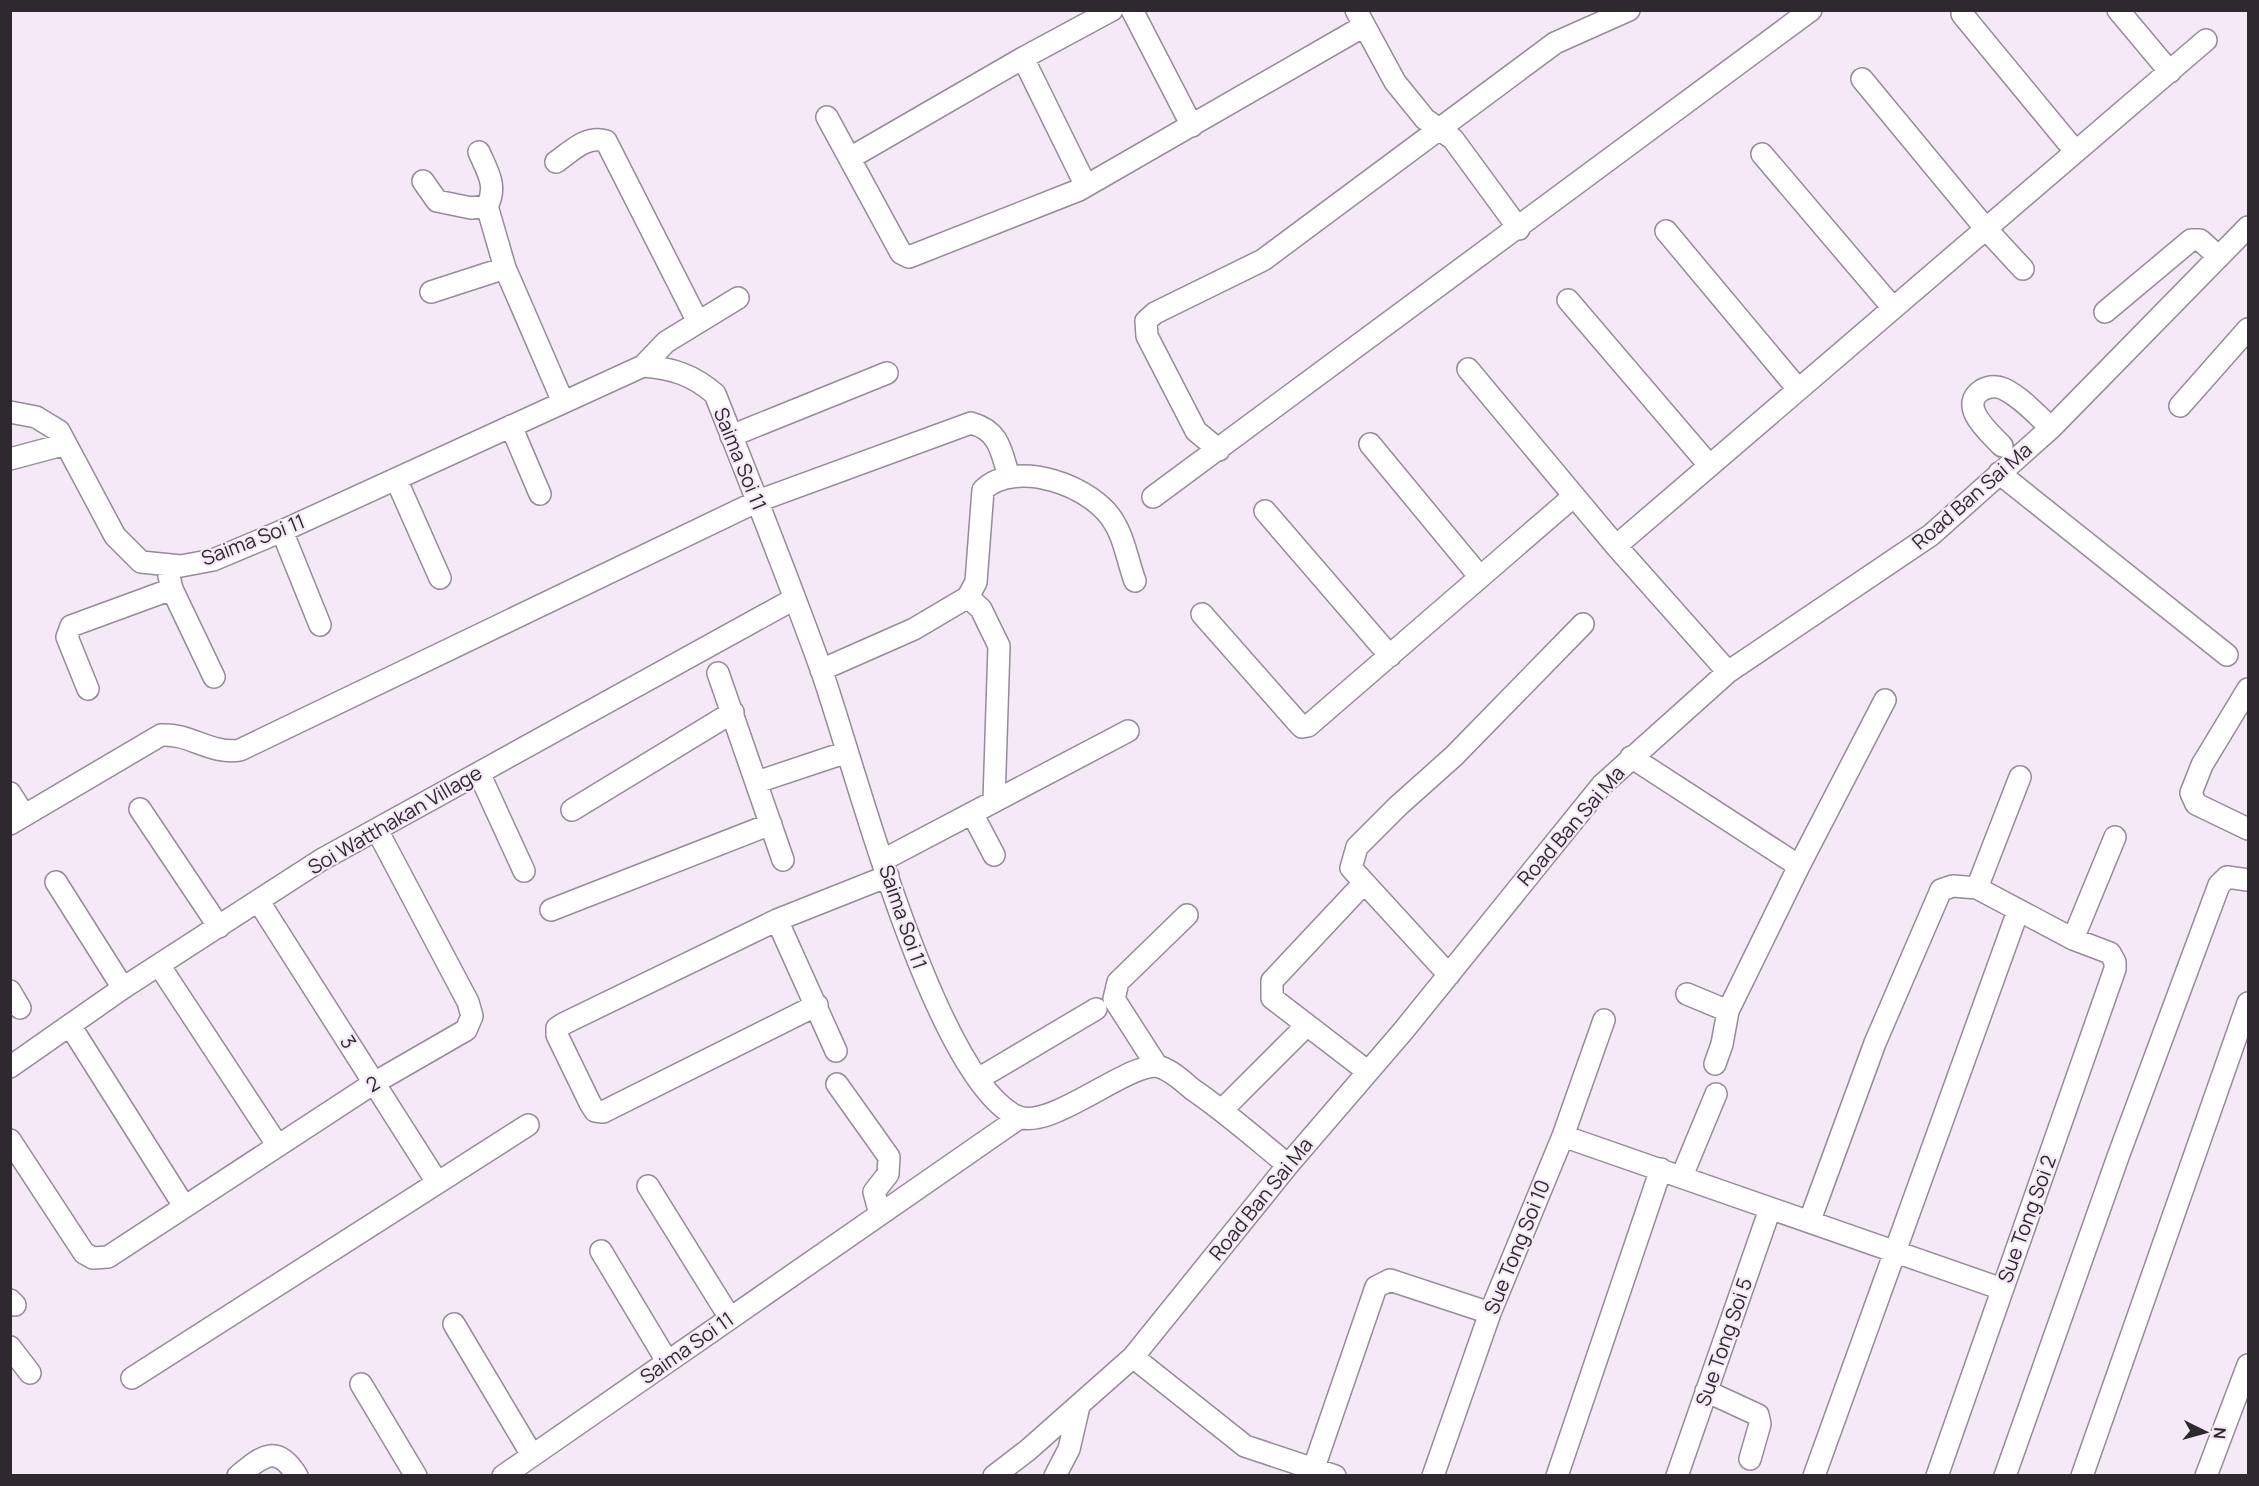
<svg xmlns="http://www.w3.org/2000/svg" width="2259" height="1486" viewBox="0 0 2259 1486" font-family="Manrope,sans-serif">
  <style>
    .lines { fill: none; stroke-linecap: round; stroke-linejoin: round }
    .minor-casing { stroke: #968b99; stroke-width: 24 }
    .minor { stroke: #fff; stroke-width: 21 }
    .labels { text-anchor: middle; stroke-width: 4.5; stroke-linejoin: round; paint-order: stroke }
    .street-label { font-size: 20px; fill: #2e292f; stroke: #f5e9f8 }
  </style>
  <rect width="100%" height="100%" fill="#f5e9f8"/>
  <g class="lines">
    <!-- minor casing -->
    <g class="minor-casing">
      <path id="minor" d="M 1132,10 L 1192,126
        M 1356,10 L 1395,82 L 1425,119 L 1453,139 L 1519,229
        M 2118,10 L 2170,72
        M 1962,14 L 2075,151
        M 1023,58 L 1086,186
        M 1862,79 L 1986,229 L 2023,269
        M 827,117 L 901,253 L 909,257 L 1079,190 L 1364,26
        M 479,152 C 487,171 498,186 487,206
        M 1762,154 L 1893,308
        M 850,158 L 1023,58 L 1112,10
        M 556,162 C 572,151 586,135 606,141 L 698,322
        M 423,181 L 437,201 L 471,208 L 487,206 L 505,268 L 563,402
        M 1666,231 L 1798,389
        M 431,292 L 505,268
        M 1568,300 L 1709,465
        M 2105,312 L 2191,240 L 2200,240 L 2219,257
        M 643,366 L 666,342 L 738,298
        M 1468,369 L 1616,546 L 1728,672
        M 2180,406 L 2248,329
        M 10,412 L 36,417 L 59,431 L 115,536 L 141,562 L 181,566 L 213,560 L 282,531 L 643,366 C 672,368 693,375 715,394 C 751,485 788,577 821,669 C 854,762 933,1075 1016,1116 C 1050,1133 1130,1059 1160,1067 C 1172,1071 1183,1081 1192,1089 C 1226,1112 1256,1139 1288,1165
        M 511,426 L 540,494
        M 731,436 L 887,373
        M 1370,444 L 1480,577
        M 2002,446 C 1990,433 1957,406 1982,390 C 1989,386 1997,386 2004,389 C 2022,398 2037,415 2051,428
        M 1219,450 L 1196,431 L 1147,336 L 1146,321 L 1155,313 L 1263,260 L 1555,43 L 1629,10
        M 10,459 L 66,444
        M 1999,473 L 2227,655
        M 396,479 L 440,578
        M 1153,497 L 1811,10
        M 1265,511 L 1390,656
        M 282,531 L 320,625
        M 1616,546 L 2206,40
        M 169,576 L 172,589 L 214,677
        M 968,597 L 981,609 L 999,646 L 994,801
        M 1202,614 L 1299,724 L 1302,727 L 1308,726 L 1574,496
        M 821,670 L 914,629 L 968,597 L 976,582 L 983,490 C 1016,458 1095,486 1115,524 C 1125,540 1128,563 1135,581
        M 718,673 L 783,860
        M 88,689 L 67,637 L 71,626 L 172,589
        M 2248,689 L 2202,765 L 2191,793 L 2196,804 L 2248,829
        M 1631,757 L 1799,866
        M 479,773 L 524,871
        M 757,782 L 847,752
        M 10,793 L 24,815
        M 140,809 L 219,927
        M 572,810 L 733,712
        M 972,813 L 994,855
        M 10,824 L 161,735 C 190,733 211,755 240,750 L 758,501 L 971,423 C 1000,431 1001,451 1009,477
        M 883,860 L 1128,731
        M 56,882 L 123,988
        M 1364,883 L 1272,981 L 1272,998 L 1367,1071
        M 1977,888 L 2020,777
        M 259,902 L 437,1182
        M 551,910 L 771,824
        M 777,920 L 836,1051
        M 2073,939 L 2115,837
        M 159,965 L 278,1146
        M 1449,975 L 1351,868 L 1357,847 L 1398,806 L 1454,756 L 1583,624
        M 10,991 L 20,1008
        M 1687,994 L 1728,1011 L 1722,1044 L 1715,1064
        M 817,1005 L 603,1112 L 595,1111 L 590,1103 L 557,1035 L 557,1028 L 563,1024 L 777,920 L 888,876
        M 1728,1011 L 1799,866 L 1885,700
        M 71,1027 L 184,1206
        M 1157,1066 L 1114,999 L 1118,982 L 1187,915
        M 10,1067 L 123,988 L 321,860 L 794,599
        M 978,1079 L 1096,1009
        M 837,1084 L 889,1157 L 888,1174 L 874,1192 L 880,1214
        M 1222,1110 L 1307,1025
        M 1563,1136 L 2002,1289
        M 10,1140 L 84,1253 L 93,1258 L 108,1257 L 374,1083 L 466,1030 L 472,1016 L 468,1002 L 377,830
        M 1682,1176 L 1716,1094
        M 648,1186 L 730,1318
        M 1810,1220 L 1875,1043 L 1941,890 L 1953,886 L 1977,888 L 2073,939 L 2110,953 L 2115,962 L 2115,969 L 1937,1476
        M 601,1251 L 667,1361
        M 10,1300 L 15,1305
        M 454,1324 L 532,1455
        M 10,1347 L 30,1373
        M 1133,1357 L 1245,1446 L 1335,1476
        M 132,1378 L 528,1125
        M 361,1384 L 416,1476
        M 1706,1391 L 1758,1415 L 1760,1424 L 1750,1459
        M 238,1476 C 262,1456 277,1443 297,1476
        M 503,1476 L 1019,1118
        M 994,1476 L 1028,1450 L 1133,1357 L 1288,1165 L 1404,1030 L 1602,785 L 1728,672 L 1931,535 L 2051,428 L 2248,227
        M 1055,1476 L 1069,1449 L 1079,1406
        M 1311,1476 L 1376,1287 L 1390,1280 L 1490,1313
        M 1433,1476 L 1490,1313 L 1563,1136 L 1604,1020
        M 1557,1476 L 1661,1169
        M 1677,1476 L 1770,1209
        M 1814,1476 L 2018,911
        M 2005,1476 L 2119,1154 L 2219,885 L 2227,877 L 2248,880
        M 2082,1476 L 2248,1003
        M 2206,1476 L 2248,1365"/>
    </g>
    <!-- minor -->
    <use href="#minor" class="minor"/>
  </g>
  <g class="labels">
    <!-- street labels -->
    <g class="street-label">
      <text transform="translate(740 459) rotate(68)" y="7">Saima Soi 11</text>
      <text transform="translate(1972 496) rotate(-41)" y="7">Road Ban Sai Ma</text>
      <text transform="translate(253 540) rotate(-21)" y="7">Saima Soi 11</text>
      <text transform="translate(395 820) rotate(-30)" y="7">Soi Watthakan Village</text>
      <text transform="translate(1571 826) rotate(-49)" y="7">Road Ban Sai Ma</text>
      <text transform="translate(903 917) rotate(71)" y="7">Saima Soi 11</text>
      <text transform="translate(348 1042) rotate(58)" y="7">3</text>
      <text transform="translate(373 1084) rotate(-32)" y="7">2</text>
      <text transform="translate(1261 1199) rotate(-51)" y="7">Road Ban Sai Ma</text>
      <text transform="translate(2027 1219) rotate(-70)" y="7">Sue Tong Soi 2</text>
      <text transform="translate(1517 1247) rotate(-68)" y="7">Sue Tong Soi 10</text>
      <text transform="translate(1724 1342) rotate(-71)" y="7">Sue Tong Soi 5</text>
      <text transform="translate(687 1348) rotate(-35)" y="7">Saima Soi 11</text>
    </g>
  </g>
  <!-- border -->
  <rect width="2259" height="1486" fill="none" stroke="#2e292f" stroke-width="24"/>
  <!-- north arrow -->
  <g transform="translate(2205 1432) rotate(95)" stroke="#f5e9f8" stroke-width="4.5" paint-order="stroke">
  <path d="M0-4.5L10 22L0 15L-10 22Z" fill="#2e292f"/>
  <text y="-9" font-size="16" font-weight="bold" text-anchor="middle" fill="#2e292f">N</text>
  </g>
</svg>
